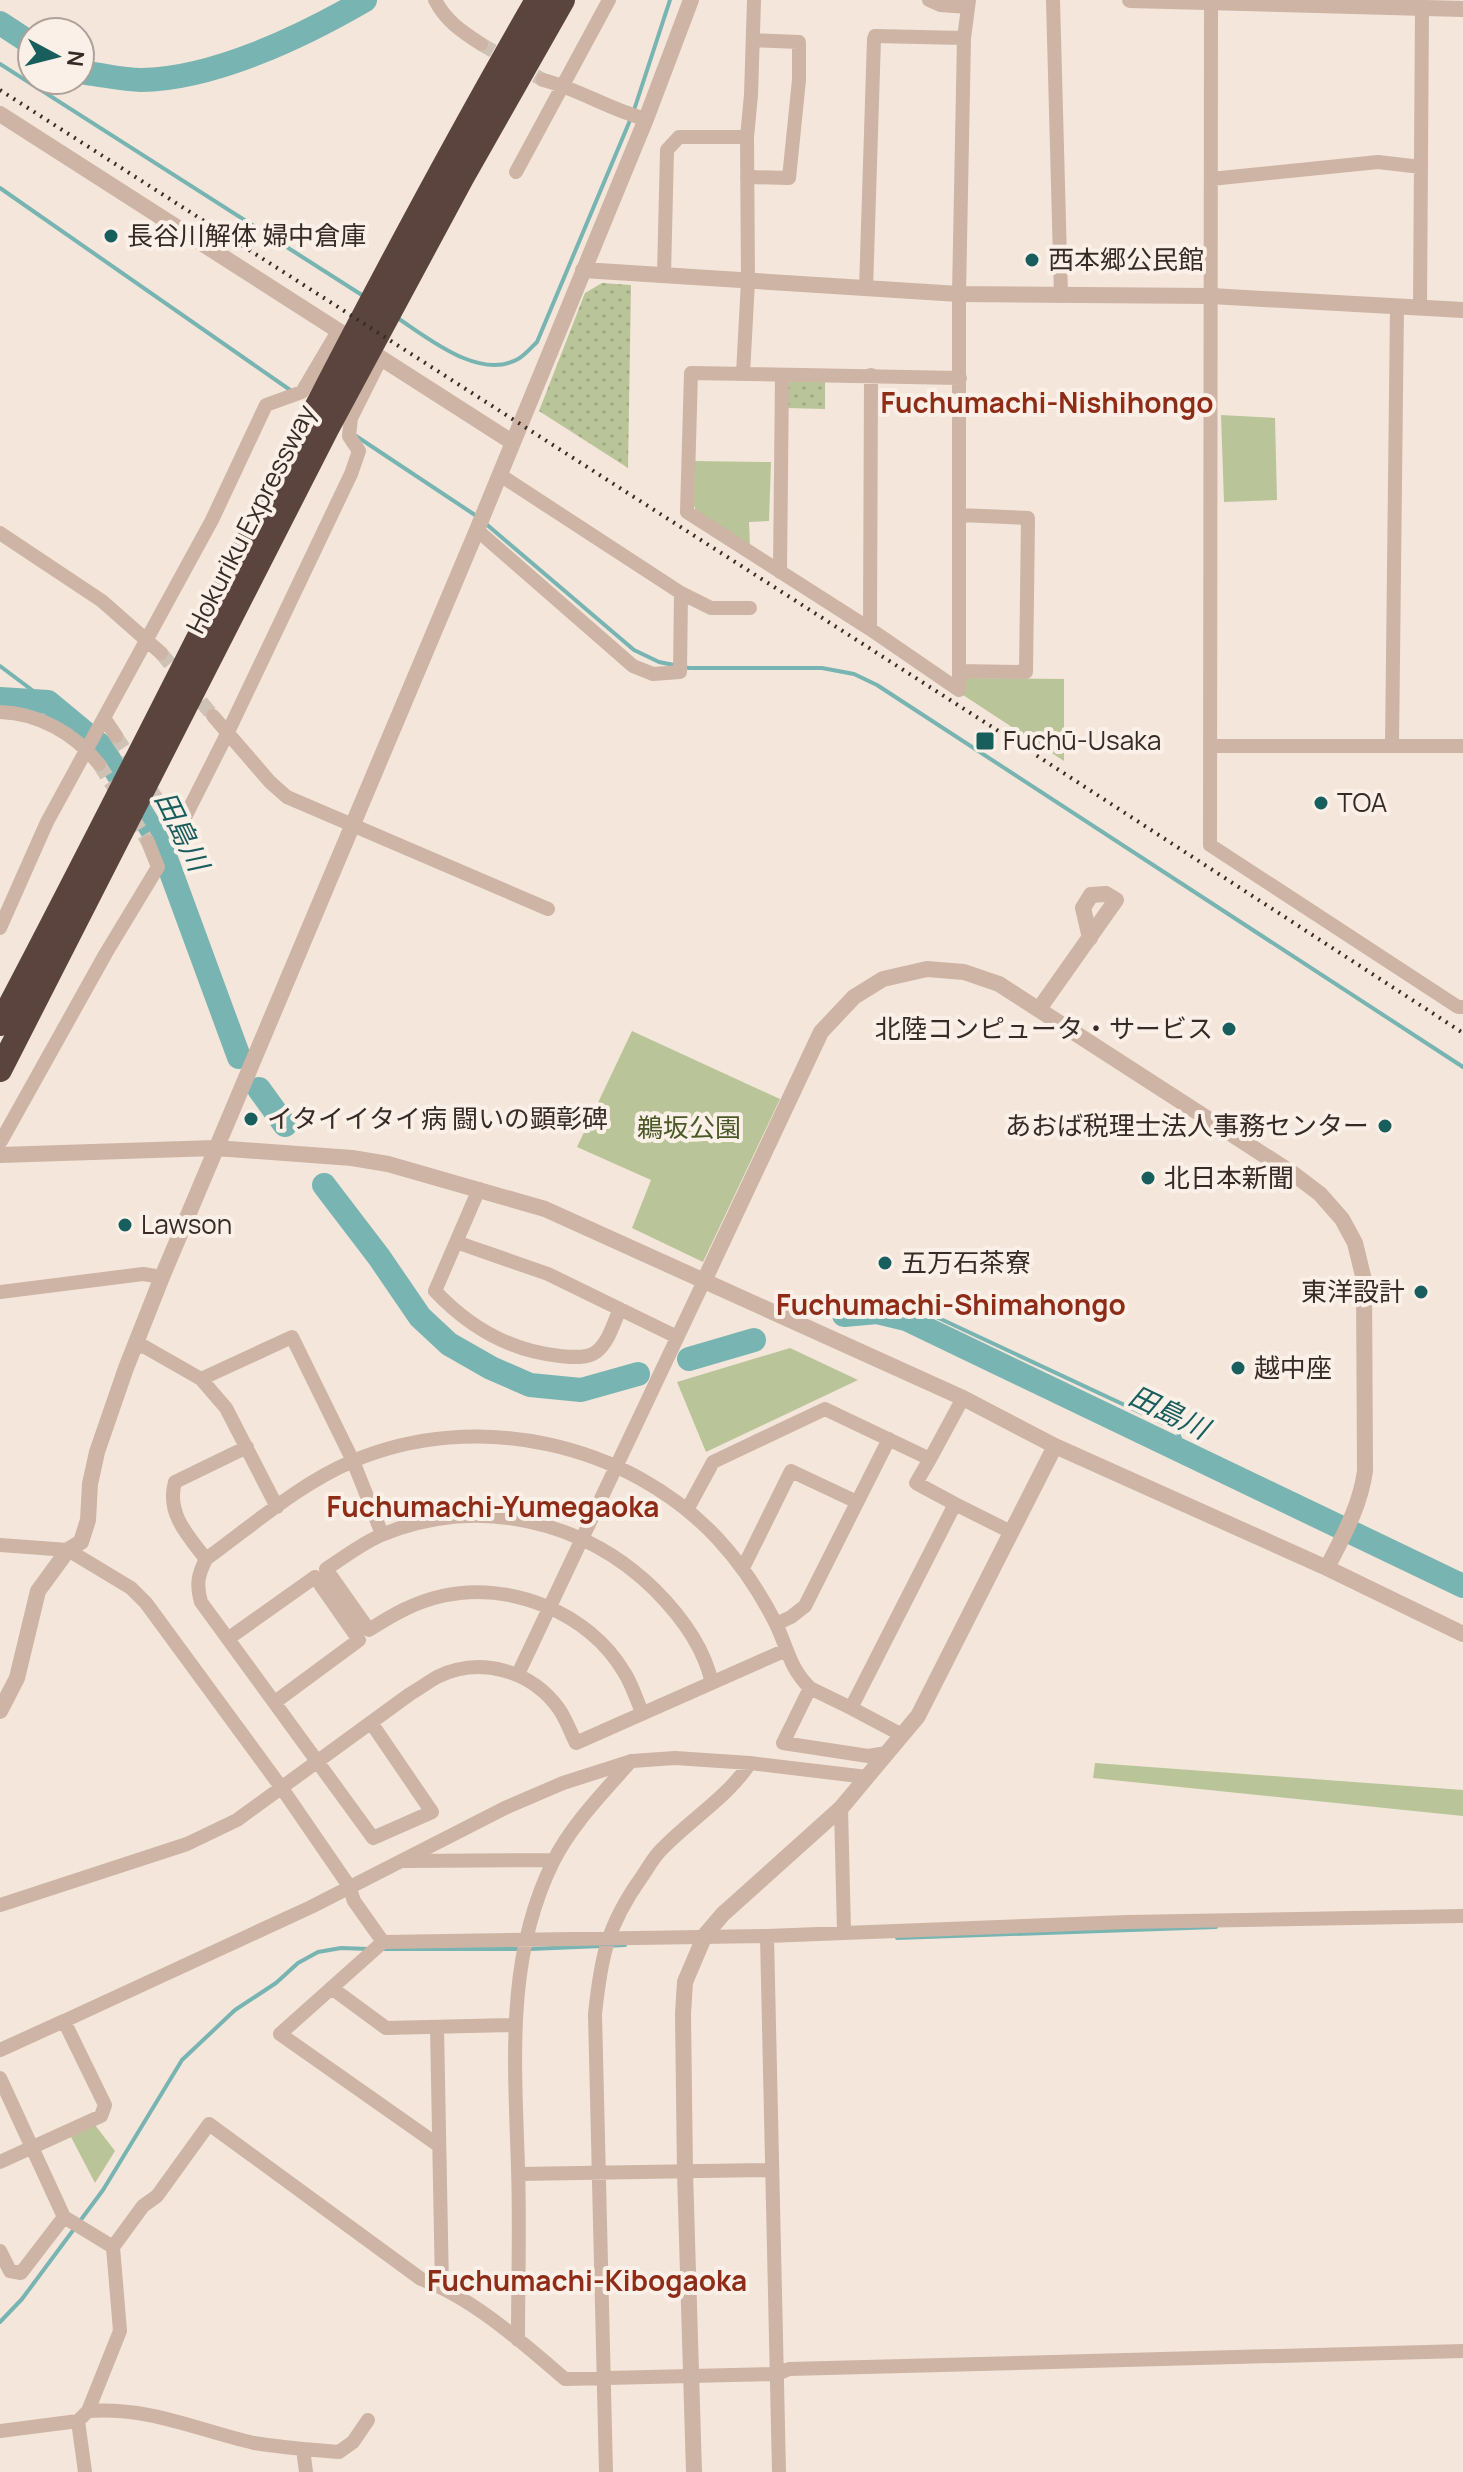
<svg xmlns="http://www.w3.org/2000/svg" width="1463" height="2472" viewBox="0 0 1463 2472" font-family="Manrope,'Noto Sans JP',sans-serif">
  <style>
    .grass { fill: url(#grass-dots) }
    .park { fill: #b9c599 }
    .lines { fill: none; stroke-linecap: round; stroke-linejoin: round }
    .stream { stroke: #77b4b2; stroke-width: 4 }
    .river { stroke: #77b4b2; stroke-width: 24 }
    .minor-tunnel { stroke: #cec1b6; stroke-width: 14; stroke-dasharray: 14 7; stroke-linecap: butt }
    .minor { stroke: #cdb4a5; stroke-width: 14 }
    .tertiary { stroke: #cdb4a5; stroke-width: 16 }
    .motorway { stroke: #5a443d; stroke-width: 24 }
    .rail { stroke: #382b27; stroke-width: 4; stroke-dasharray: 2 6; stroke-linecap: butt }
    .poi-dot { fill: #185e5d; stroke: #fbf0e7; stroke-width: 3 }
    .labels { text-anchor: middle; stroke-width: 8; stroke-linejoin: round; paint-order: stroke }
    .poi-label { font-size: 26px; fill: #382b27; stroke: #fbf0e7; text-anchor: start }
    .street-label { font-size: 26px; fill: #382b27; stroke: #fbf0e7 }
    .park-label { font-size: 26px; fill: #4b5928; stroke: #fbf0e7 }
    .neighbourhood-label { font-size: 28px; font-weight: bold; fill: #8f2c18; stroke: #fbf0e7 }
    .water-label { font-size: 28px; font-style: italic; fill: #185e5d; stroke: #fbf0e7 }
  </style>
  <defs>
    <pattern id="grass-dots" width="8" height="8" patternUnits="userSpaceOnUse" patternTransform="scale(2)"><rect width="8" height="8" fill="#b9c599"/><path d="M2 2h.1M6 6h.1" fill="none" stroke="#a0a984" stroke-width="1.8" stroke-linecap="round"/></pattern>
  </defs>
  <rect width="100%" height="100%" fill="#f4e6da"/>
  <!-- grass -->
  <path class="grass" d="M 602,283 L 631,285 L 628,468 L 539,411 L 585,293 Z
    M 793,379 L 825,380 L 825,409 L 786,408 L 785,386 Z"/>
  <!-- park -->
  <path class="park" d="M 1221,415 L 1275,418 L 1277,500 L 1224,502 Z
    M 693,461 L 771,462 L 769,521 L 749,522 L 750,547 L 697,513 L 693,503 Z
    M 964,678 L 1064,679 L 1064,761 L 963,695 Z
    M 632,1031 L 780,1099 L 703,1262 L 632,1228 L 651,1180 L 577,1147 Z
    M 790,1348 L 858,1380 L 706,1452 L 677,1382 Z
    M 1095,1763 L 1463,1790 L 1463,1816 L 1093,1778 Z
    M 95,2125 L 115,2151 L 95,2183 L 71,2137 Z"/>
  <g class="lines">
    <!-- stream -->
    <path class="stream" d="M 0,64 L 365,297
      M 634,110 L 670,0
      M 0,188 L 293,392
      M 396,317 C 427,337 479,381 518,359 C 524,356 531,348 537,342 L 631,118
      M 356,436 L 478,517
      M 485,523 L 634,650 L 659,662 L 689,668 L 822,668 L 854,674 L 877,685 L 1463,1067
      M 0,666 L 48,702
      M 912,1322 L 917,1314 L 923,1311 L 930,1314 L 1176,1429 L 1180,1438 L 1176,1449
      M 897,1938 L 1216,1927
      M 382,1949 L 521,1949
      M 530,1949 L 625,1945
      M 0,2322 L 22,2299 L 103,2190 L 182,2060 L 235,2010 L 276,1983 L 298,1963 L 318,1952 L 341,1948 L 369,1949"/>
    <!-- river -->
    <path class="river" d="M 0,23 L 32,44
      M 80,69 L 86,73 C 104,75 123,80 141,80 C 214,79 303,36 365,0
      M 0,699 L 48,702 L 101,746 L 161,845 L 239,1057
      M 259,1089 L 285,1125
      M 324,1185 L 379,1257 L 420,1317 L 449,1344 L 491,1368 L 530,1385 L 581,1390 L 638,1374
      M 844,1315 L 877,1312 L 906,1319 L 1463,1586
      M 689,1359 L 754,1340"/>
    <!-- minor-tunnel -->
    <path class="minor-tunnel" d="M 481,44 L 543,80
      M 161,653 L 213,716
      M 116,736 L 166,813
      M 99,764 L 148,842"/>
    <!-- minor -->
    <path class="minor" d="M 435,0 C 446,21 461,31 481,44
      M 929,0 L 940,5 L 968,7
      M 1053,0 L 1061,296
      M 1211,2 L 1210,845 L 1458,1007 L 1463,1007
      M 964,38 L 969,0
      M 543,80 C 579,89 610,110 646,119
      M 516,172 L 609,0
      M 747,177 L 789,178 L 799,80 L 799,42 L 753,40
      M 1211,179 L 1378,162 L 1421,167
      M 664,275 L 667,150 L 679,137 L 747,137
      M 866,289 L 874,39 L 875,36 L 964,38 L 959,294 L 959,690
      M 1420,308 L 1422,8
      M 743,374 L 748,281 L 747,137 L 751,95 L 754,0
      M 500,475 L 681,593 L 711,608 L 750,608
      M 477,530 L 633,666 L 653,674 L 680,672 L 681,593
      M 0,533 L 102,601 L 161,653
      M 780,572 L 782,375
      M 870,629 L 871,375
      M 959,671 L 1026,672 L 1028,518 L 960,515
      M 959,690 L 870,629 L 687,512 L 691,373 L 960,378
      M 0,712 C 39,713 75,734 99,764
      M 213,716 L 270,782 L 287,797 L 548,909
      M 104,718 L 116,736
      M 1211,746 L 1463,746
      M 1392,746 L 1397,306
      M 166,813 L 181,825 L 227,734 L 351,474 L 359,451 L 349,436 L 351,418 L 381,358
      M 0,928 L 47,822 L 212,520 L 266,405 L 302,392 L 338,331
      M 1,1141 L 106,953 L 158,867 L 148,842
      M 479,1189 L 435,1291 C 469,1327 510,1351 560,1356 C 571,1357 587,1359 596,1352 C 609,1342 613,1324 620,1309
      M 456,1242 L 548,1274 L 677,1337
      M 0,1292 L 143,1274 L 162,1277
      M 135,1346 L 145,1347 L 201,1379 L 226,1408 L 277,1507
      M 201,1379 L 292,1337 L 353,1461 L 382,1534
      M 930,1459 L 916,1483 L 955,1504
      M 687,1510 L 713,1462 L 825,1409 L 930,1459 L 963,1398
      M 0,1545 L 68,1550 L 131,1588 L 146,1603 L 281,1787 L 349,1886 L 354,1901 L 383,1942
      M 206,1559 C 188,1536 166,1513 175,1482 L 247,1447
      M 743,1568 L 791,1471 L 857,1502
      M 776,1624 L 791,1617 L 805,1606 L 889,1439
      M 229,1638 L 315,1577 L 359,1640 L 275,1702
      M 518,1674 L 704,1281
      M 851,1708 L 902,1735
      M 642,1712 C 636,1699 632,1684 624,1672 C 588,1612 510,1581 442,1596 C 415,1602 392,1615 369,1630 L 326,1569 C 345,1557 363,1542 384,1534 C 478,1496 584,1520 655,1590 C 680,1615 704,1647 712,1683
      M 372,1724 L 432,1812 L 373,1838 L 201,1602 C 196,1584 198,1575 206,1559 C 253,1525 299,1484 353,1461 C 475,1409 628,1442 718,1539 C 741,1564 761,1594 776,1624 C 788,1649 789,1667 810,1688
      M 887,1753 L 868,1756 L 783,1743 L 810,1688 L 851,1708 L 955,1504 L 1011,1532
      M 841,1808 L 844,1932
      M 406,1861 L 554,1860
      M 0,1905 L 187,1844 L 237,1820 L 410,1694 C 419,1689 428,1682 437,1677 C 480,1656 531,1670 559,1709 C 566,1719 570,1731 576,1743 L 786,1650
      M 767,1936 L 779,2472
      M 333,1989 L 386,2028 L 514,2025
      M 437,2027 L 442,2287
      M 0,2050 L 64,2021
      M 0,2078 L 64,2217 L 113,2247
      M 438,2145 L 280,2034 L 383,1942 L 767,1936 L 1127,1922 L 1463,1916
      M 0,2162 L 101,2116 L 105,2105 L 64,2021 L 311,1907 L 505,1808 L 563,1783 L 632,1761 L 675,1758 L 750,1763 L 867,1777
      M 518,2174 L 771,2170
      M 0,2251 L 10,2271 L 21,2273 L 64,2217
      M 518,2340 C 518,2283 520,2225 518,2168 C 515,2064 505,1959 553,1862 C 571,1825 604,1792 631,1761
      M 88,2411 L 120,2331 L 113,2247 L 143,2206 L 157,2196 L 209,2124 L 421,2279 C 473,2298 523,2343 565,2379 L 777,2374 L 789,2369 L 1463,2351
      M 78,2421 L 85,2472
      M 0,2431 L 78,2421 L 88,2411 C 151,2407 194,2429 254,2443 C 270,2446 287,2447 303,2449 L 306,2472
      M 303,2449 L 339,2452 L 353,2442 L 368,2420
      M 606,2472 L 595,2014 C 601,1957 607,1926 641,1878 C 648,1868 654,1856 663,1848 C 691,1819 728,1797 750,1763"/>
    <!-- tertiary -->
    <path class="tertiary" d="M 1130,0 L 1463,9
      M 0,114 L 512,442
      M 583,270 L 959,294 L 1211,296 L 1463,310
      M 1039,1009 L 1116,900 L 1106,894 L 1091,895 L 1083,908 L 1090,938
      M 0,1155 L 215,1148 L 352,1158 L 388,1164 L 545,1209 L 963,1398 L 1055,1446 L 1327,1568 L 1463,1634
      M 704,1281 L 821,1032 L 854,997 L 883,979 L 927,969 L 964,972 L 999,984 L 1295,1175 L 1320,1194 L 1342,1219 L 1355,1243 L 1364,1280 L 1365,1471 C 1360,1507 1343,1536 1327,1568
      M 0,1711 L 17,1678 L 38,1591 L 68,1550 L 81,1542 L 88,1520 L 90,1484 L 97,1452 L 126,1368 L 162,1277 L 477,530 L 646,119 L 691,0
      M 694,2472 L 685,2172 L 683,2014 L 685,1982 L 705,1935 L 723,1914 L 841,1808 L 918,1716 L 1055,1446"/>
    <!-- motorway -->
    <path class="motorway" d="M 0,1024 C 180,683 344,334 537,0
      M 0,1070 L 327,429 L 462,178 L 563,0"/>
    <!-- rail -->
    <path class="rail" d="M 0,90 L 1042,759 L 1463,1033"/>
  </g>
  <!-- markers -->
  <g class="poi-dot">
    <circle cx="111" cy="236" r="8"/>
    <circle cx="1032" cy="260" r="8"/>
    <rect x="975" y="731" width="20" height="20" rx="4"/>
    <circle cx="1321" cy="803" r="8"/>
    <circle cx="1229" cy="1029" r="8"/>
    <circle cx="251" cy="1119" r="8"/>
    <circle cx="1385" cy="1126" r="8"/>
    <circle cx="1148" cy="1178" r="8"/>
    <circle cx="125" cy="1225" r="8"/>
    <circle cx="885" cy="1263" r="8"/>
    <circle cx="1421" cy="1292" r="8"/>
    <circle cx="1238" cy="1368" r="8"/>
  </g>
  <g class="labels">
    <!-- poi labels -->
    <g class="poi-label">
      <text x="127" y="245">長谷川解体 婦中倉庫</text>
      <text x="1048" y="269">西本郷公民館</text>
      <text x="1003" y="750">Fuchū-Usaka</text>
      <text x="1337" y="812">TOA</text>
      <text x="1213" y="1038" text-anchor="end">北陸コンピュータ・サービス</text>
      <text x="267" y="1128">イタイイタイ病 闘いの顕彰碑</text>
      <text x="1369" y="1135" text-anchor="end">あおば税理士法人事務センター</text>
      <text x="1164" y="1187">北日本新聞</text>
      <text x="141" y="1234">Lawson</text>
      <text x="901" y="1272">五万石茶寮</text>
      <text x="1405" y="1301" text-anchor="end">東洋設計</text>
      <text x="1254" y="1377">越中座</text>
    </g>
    <!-- street labels -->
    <g class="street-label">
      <text transform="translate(251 519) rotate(-63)" y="9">Hokuriku Expressway</text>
    </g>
    <!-- park labels -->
    <g class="park-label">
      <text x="689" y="1137">鵜坂公園</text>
    </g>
    <!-- neighbourhood labels -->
    <g class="neighbourhood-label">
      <text x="1047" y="413">Fuchumachi-Nishihongo</text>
      <text x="951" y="1315">Fuchumachi-Shimahongo</text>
      <text x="493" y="1517">Fuchumachi-Yumegaoka</text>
      <text x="587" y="2291">Fuchumachi-Kibogaoka</text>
    </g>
    <!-- water labels -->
    <g class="water-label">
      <text transform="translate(182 831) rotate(64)" y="10">田島川</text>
      <text transform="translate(1169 1412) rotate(26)" y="10">田島川</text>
    </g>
  </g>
  <!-- north arrow -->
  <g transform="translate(56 56) rotate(97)"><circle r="38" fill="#fbf0e7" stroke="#ada19a" stroke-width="2"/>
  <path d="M0-6L14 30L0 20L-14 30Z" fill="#185e5d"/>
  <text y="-12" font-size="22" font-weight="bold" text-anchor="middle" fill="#382b27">N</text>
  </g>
</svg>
